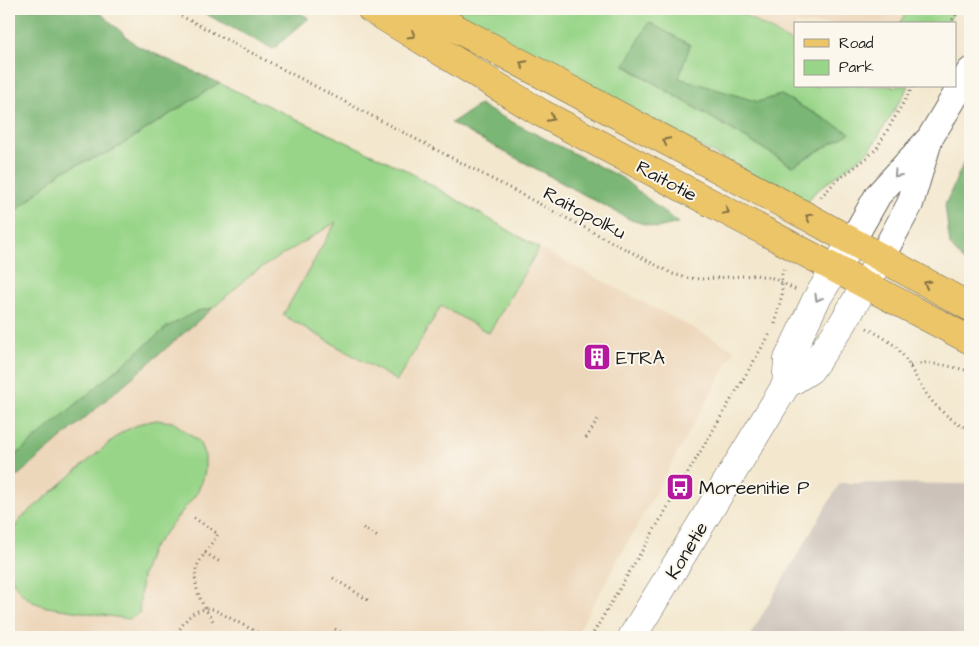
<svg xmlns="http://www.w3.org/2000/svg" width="979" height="646" viewBox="0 0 979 646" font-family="'Architects Daughter',sans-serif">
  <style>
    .built { fill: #edd7bb }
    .industrial { fill: #ccc2b9 }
    .green { fill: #99d589; stroke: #5a7852; fill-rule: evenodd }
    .forest { fill: #7ab675; stroke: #4b6948 }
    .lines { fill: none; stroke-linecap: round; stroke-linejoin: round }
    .minor-casing { stroke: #67635a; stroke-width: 28 }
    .tertiary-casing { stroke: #67635a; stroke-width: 29 }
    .primary-casing { stroke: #67635a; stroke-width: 29 }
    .path { stroke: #67635a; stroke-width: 3; stroke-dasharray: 1 4; stroke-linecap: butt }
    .minor { stroke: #fff; stroke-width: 26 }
    .tertiary { stroke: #fff; stroke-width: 28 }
    .primary { stroke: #ecc569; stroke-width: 28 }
    .oneway { stroke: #847042 }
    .oneway2 { stroke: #999 }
    .labels { text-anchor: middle; stroke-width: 4; stroke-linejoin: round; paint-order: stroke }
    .street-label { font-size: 19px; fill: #1c1c1c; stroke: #fbf7ec }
    .poi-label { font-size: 19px; fill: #1c1c1c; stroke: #fbf7ec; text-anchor: start }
  </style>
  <rect width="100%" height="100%" fill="#fbf7ec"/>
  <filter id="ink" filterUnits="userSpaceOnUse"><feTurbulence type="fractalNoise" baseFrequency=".02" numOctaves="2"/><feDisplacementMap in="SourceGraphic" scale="10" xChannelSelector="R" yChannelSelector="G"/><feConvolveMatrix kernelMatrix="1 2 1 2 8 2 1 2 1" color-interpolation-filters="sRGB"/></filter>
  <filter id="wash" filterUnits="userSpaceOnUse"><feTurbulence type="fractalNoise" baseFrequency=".0096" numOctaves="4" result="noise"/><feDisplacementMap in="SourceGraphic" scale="20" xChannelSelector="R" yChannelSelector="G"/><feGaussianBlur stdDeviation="1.12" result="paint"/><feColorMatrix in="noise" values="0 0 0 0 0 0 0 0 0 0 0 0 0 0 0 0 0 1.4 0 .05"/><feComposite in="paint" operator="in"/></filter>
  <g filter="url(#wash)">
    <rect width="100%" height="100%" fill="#f3e7cd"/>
    <!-- built -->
    <path class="built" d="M 656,9 L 924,9 L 915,24 L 795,24 L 795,86 L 850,133 Z
      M 404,169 L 539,248 L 735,350 L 575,637 L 24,637 L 9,630 L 9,483 L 253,273 L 337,221 Z"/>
    <!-- industrial -->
    <path class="industrial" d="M 840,483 L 970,484 L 970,637 L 749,637 Z"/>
    <!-- green -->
    <path class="green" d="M 440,9 L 734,9 L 795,44 L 795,86 L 909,86 L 870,150 L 814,193 L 807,203 ZM 649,23 L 690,45 L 678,78 L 758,102 L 781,95 L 850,133 L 792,166 L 625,66 Z
      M 908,9 L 956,9 L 947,24 L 899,24 Z
      M 219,83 L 404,169 L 539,248 L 489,333 L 441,306 L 397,381 L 283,315 L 336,222 L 253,273 L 213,308 L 197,311 L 9,461 L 9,217 L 62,171 L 112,151 Z
      M 156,420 L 173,422 L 199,441 L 205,456 L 205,471 L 202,482 L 197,493 L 151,550 L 142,576 L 139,613 L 135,616 L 129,619 L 47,607 L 33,602 L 21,593 L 14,583 L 9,570 L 9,541 L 10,535 L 20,519 L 122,432 L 142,423 Z"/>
    <!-- forest -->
    <path class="forest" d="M 9,9 L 87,9 L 99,12 L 136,45 L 219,83 L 112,151 L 62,171 L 9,217 Z
      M 196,9 L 293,9 L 309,18 L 273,49 Z
      M 649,22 L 690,45 L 679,78 L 758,102 L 781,95 L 850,133 L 792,166 L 625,65 Z
      M 479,105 L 622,178 L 678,223 L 657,228 L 631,220 L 451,123 Z
      M 970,148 L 970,269 L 950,245 L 945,205 Z
      M 213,308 L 9,483 L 9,461 L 167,327 L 197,311 Z"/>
  </g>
  <g filter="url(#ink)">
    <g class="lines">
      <!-- minor casing -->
      <g class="minor-casing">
        <path id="minor" d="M 852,241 L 878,195 L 930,138 L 970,71
          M 881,258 L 910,204 L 928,144"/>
      </g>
      <!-- tertiary casing -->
      <g class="tertiary-casing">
        <path id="tertiary" d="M 786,385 L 810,370 L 843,323 L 881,258
          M 632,637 L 786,385 L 788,359 L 816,300 L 852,241"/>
      </g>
      <!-- primary casing -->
      <g class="primary-casing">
        <path id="primary" d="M 371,9 L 541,113 L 970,340
          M 420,9 L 810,218 L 970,307"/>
      </g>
      <!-- path -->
      <path class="path" d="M 168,9 L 673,274 L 687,278 L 702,279 L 756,275 L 773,278 L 796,290
        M 950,24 L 959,9
        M 821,197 L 834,183 L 868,157 L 877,148 L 913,86
        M 775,324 L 782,294 L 782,274 L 784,269
        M 867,328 C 876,333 886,339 894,345 C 905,355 912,371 920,384 C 933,406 947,418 970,430
        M 910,366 L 925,363 L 944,365 L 970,371
        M 586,438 L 598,420
        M 194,518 L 218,534 C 213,542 197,562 196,570 C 193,589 203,607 213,621
        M 363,528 L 378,537
        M 205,553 L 220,562
        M 333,578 L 368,600
        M 335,629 L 345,635
        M 174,637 C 186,621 190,608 213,609 L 266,637
        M 591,637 L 771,332"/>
      <!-- minor -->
      <use href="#minor" class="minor"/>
      <!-- tertiary -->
      <use href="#tertiary" class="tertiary"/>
      <!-- primary -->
      <use href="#primary" class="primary"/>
    </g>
    <!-- one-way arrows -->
    <defs><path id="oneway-chevron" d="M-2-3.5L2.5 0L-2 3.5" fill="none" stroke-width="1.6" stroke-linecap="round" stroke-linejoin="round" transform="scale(1.25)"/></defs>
    <g class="oneway">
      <use href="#oneway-chevron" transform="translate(412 35) rotate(31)"/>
      <use href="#oneway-chevron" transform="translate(523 64) rotate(-152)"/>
      <use href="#oneway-chevron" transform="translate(551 118) rotate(28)"/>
      <use href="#oneway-chevron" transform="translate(666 141) rotate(-152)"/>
      <use href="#oneway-chevron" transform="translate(726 211) rotate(28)"/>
      <use href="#oneway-chevron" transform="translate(809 217) rotate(-151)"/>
      <use href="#oneway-chevron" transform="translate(927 284) rotate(-152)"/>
    </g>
    <g class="oneway2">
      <use href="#oneway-chevron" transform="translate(897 174) rotate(132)"/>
      <use href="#oneway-chevron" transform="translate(818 298) rotate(119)"/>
    </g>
  </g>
  <!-- icons -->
  <defs>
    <g id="building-square" transform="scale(1.4375)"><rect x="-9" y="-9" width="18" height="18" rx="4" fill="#b5179e" stroke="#fbf7ec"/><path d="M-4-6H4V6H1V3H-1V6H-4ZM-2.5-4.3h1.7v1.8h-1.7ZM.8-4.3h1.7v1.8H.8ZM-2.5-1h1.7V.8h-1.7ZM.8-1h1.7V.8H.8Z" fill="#fff"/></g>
    <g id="bus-square" transform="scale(1.4375)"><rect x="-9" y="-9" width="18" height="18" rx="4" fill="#b5179e" stroke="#fbf7ec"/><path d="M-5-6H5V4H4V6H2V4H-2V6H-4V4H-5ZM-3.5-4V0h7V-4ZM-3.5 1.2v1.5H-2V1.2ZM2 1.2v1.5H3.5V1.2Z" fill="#fff"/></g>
  </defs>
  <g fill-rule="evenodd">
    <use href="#building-square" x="597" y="357"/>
    <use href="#bus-square" x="680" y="487"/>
  </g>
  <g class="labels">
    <!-- street labels -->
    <g class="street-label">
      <text transform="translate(667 180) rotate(28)" y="7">Raitotie</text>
      <text transform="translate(585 212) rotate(28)" y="7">Raitopolku</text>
      <text transform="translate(686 550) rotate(-59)" y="7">Konetie</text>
    </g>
    <!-- poi labels -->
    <g class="poi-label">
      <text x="616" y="364">ETRA</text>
      <text x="699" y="494">Moreenitie P</text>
    </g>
  </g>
  <!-- margin -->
  <rect width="979" height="646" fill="none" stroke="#fbf7ec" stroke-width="30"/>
  <!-- legend -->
  <rect x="794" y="22" width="162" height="65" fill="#fbf7ec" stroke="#a29f99"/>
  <rect x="804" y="39" width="25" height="8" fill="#ecc569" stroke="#a29f99"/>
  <text x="839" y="48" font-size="15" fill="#1c1c1c">Road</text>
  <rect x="804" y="60" width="25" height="15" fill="#99d589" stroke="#a29f99"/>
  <text x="839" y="72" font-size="15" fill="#1c1c1c">Park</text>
</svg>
